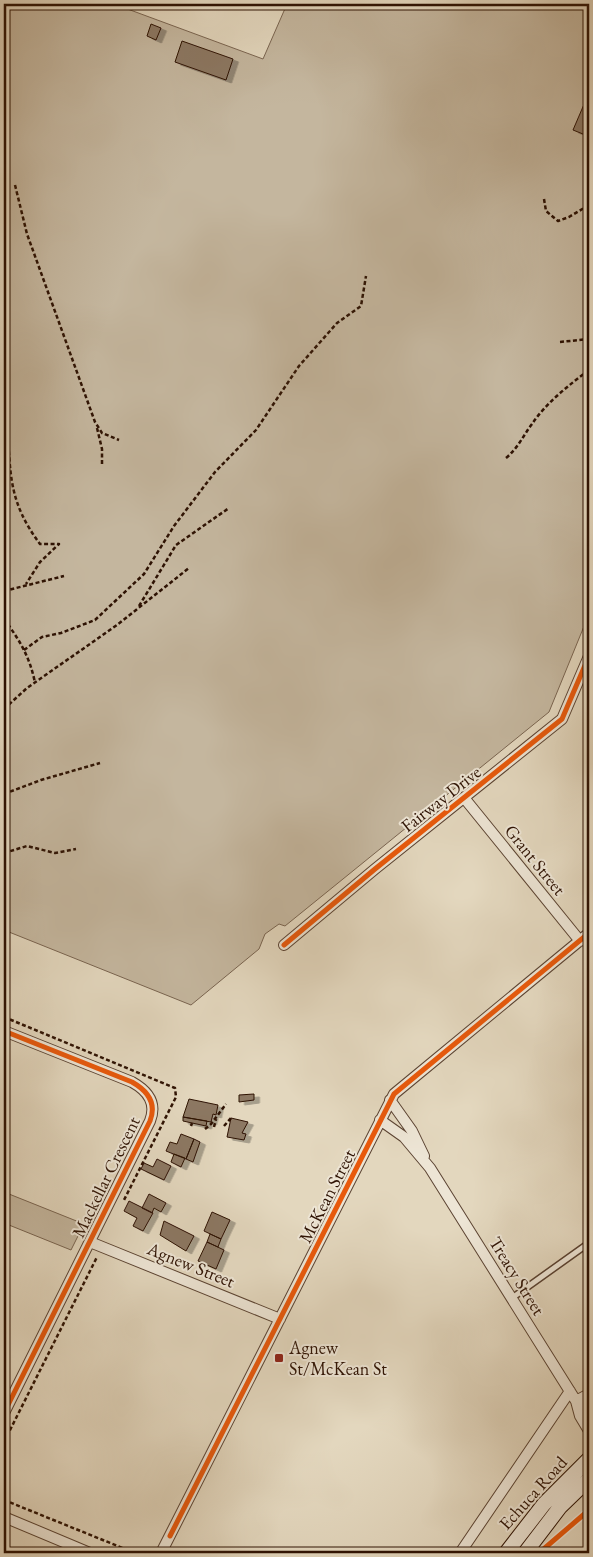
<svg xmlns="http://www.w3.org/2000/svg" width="593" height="1557" viewBox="0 0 593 1557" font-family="'EB Garamond',serif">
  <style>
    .green { fill: #c4b69e; stroke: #796450 }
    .building { fill: #8c7864; stroke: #2e1203; filter: url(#shadow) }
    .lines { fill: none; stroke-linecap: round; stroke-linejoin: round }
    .service-casing { stroke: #5b4332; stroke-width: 8 }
    .minor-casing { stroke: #5b4332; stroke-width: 12 }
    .secondary-casing { stroke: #2e1203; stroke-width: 16 }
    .path { stroke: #2e1203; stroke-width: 2.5; stroke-dasharray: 4 2.5; stroke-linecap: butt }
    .service { stroke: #ede5d5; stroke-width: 5 }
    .minor { stroke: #ede5d5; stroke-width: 10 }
    .secondary { stroke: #ede5d5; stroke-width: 14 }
    .cycleway-casing { stroke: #ede5d5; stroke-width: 8 }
    .cycleway { stroke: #e8590c; stroke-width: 5 }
    .poi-dot { fill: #8f2418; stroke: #ede5d5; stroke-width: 2 }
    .labels { text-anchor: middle; stroke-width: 4; stroke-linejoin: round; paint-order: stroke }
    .street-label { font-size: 18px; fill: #2e1203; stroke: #ede5d5 }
    .poi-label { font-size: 18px; fill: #2e1203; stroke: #ede5d5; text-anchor: start }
  </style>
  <defs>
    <filter id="shadow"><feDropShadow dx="5.5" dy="3" stdDeviation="0" flood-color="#0004"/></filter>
  </defs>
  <rect width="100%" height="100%" fill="#e3d7be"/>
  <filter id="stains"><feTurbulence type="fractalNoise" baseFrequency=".004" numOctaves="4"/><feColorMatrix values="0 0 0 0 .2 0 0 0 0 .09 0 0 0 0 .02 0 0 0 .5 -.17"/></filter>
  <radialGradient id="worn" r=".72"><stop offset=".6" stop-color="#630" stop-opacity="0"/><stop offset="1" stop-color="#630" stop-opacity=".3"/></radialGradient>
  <!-- green -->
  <path class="green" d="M 4,4 L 114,4 L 263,59 L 287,4 L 589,4 L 589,614 L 549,712 L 285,926 L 279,924 L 265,934 L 259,949 L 191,1005 L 4,930 Z
    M 4,1192 L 84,1224 L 71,1250 L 4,1223 Z"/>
  <!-- building -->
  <path class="building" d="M 151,24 L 161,28 L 156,40 L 147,36 Z
    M 182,41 L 233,59 L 226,80 L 175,62 Z
    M 588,95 L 589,133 L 588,136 L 573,130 Z
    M 254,1094 L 254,1100 L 239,1102 L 239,1095 Z
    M 189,1099 L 218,1105 L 216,1115 L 213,1114 L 211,1122 L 183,1117 Z
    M 183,1117 L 207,1121 L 206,1126 L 183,1121 Z
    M 231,1118 L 248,1122 L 242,1133 L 246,1134 L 244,1140 L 227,1137 Z
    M 181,1134 L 194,1139 L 186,1159 L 166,1151 L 170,1142 L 177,1144 Z
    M 194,1139 L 200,1142 L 193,1162 L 186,1159 Z
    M 174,1154 L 185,1158 L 181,1167 L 171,1162 Z
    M 157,1159 L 171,1166 L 164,1180 L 141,1169 L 144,1163 L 153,1167 Z
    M 149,1194 L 166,1203 L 161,1212 L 154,1208 L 152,1213 L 142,1208 Z
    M 129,1201 L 153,1213 L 143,1231 L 133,1226 L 137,1218 L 124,1211 Z
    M 212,1212 L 230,1220 L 221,1239 L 204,1231 Z
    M 164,1221 L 194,1236 L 186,1251 L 160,1235 Z
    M 210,1234 L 221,1239 L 218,1247 L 207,1242 Z
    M 207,1242 L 224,1250 L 216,1269 L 198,1261 Z"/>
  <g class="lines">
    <!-- service casing -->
    <g class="service-casing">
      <path id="service" d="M 512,1298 L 589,1243"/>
    </g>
    <!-- minor casing -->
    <g class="minor-casing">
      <path id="minor" d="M 465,799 L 580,941
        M 284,945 L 375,869 L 562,719 L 589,656
        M 4,1031 L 132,1082 C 148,1091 157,1103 150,1121 L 4,1413
        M 390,1100 L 412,1131 L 424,1156
        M 380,1120 L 404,1137 L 430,1168 L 576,1401 L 589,1414
        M 90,1242 L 280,1319
        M 576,1401 L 580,1416 L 589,1431
        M 576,1401 L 589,1394
        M 4,1517 L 90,1553
        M 161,1553 L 394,1094 L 589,933
        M 460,1553 L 570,1391"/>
    </g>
    <!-- secondary casing -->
    <g class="secondary-casing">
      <path id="secondary" d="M 506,1553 L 544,1504 L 589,1459
        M 525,1553 L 560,1507 L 589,1479"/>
    </g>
    <!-- path -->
    <path class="path" d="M 15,185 L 27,234 L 95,422 L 102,433 L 119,440
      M 544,199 L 546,211 L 558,221 L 569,217 L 589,205
      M 560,342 L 589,339
      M 7,425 C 11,475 8,501 40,544 L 59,544 L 40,562 L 26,584
      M 97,428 L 102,449 L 102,464
      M 506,458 C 518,448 523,436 532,424 C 546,403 569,385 589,370
      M 4,591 L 64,576
      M 139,606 L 176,545 L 229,508
      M 4,619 C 19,639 30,657 35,683
      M 24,650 L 42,637 L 61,633 L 95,620 L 144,574 L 174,526 L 215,472 L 256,430 L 299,366 L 337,323 L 361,306 L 366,276
      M 4,709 L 27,688 L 117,625 L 189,568
      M 4,794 L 41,780 L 100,763
      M 4,853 L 27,846 L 55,853 L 76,849
      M 4,1017 L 175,1088 L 176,1097 L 123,1202
      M 191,1126 L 192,1123
      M 224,1126 L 231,1118
      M 214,1127 L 216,1119
      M 205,1129 L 211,1124 L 226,1104
      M 4,1442 L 97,1257
      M 4,1500 L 135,1553"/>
    <!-- service -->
    <use href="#service" class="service"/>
    <!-- minor -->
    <use href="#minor" class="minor"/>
    <!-- secondary -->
    <use href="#secondary" class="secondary"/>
    <!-- cycleway casing -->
    <g class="cycleway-casing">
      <path id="cycleway" d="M 284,945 L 375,869 L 562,719 L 589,656
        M 4,1031 L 132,1082 C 148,1091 157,1103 150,1121 L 4,1413
        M 170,1536 L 394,1094 L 589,933
        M 539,1553 L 589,1510"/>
    </g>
    <!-- cycleway -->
    <use href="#cycleway" class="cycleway"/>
  </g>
  <!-- markers -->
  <rect class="poi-dot" x="274" y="1353" width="10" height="10" rx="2.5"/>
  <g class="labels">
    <!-- street labels -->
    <g class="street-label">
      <text transform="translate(441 799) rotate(-38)" y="6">Fairway Drive</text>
      <text transform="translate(535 860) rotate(51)" y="6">Grant Street</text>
      <text transform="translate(106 1177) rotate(-64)" y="6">Mackellar Crescent</text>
      <text transform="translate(327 1196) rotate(-63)" y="6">McKean Street</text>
      <text transform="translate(191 1265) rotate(22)" y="6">Agnew Street</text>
      <text transform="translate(517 1276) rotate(58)" y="6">Treacy Street</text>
      <text transform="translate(533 1493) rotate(-48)" y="6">Echuca Road</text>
    </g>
    <!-- poi labels -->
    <g class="poi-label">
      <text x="289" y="1354">Agnew<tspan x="289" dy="21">St/McKean St</tspan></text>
    </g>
  </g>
  <!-- margin -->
  <rect width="593" height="1557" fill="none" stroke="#e3d7be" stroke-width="20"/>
  <rect x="5" y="5" width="583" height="1547" fill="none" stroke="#2e1203" stroke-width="2.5"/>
  <rect x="10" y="10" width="573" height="1537" fill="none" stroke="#2e1203"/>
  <rect width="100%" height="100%" filter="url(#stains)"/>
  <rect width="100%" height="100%" fill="url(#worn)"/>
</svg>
